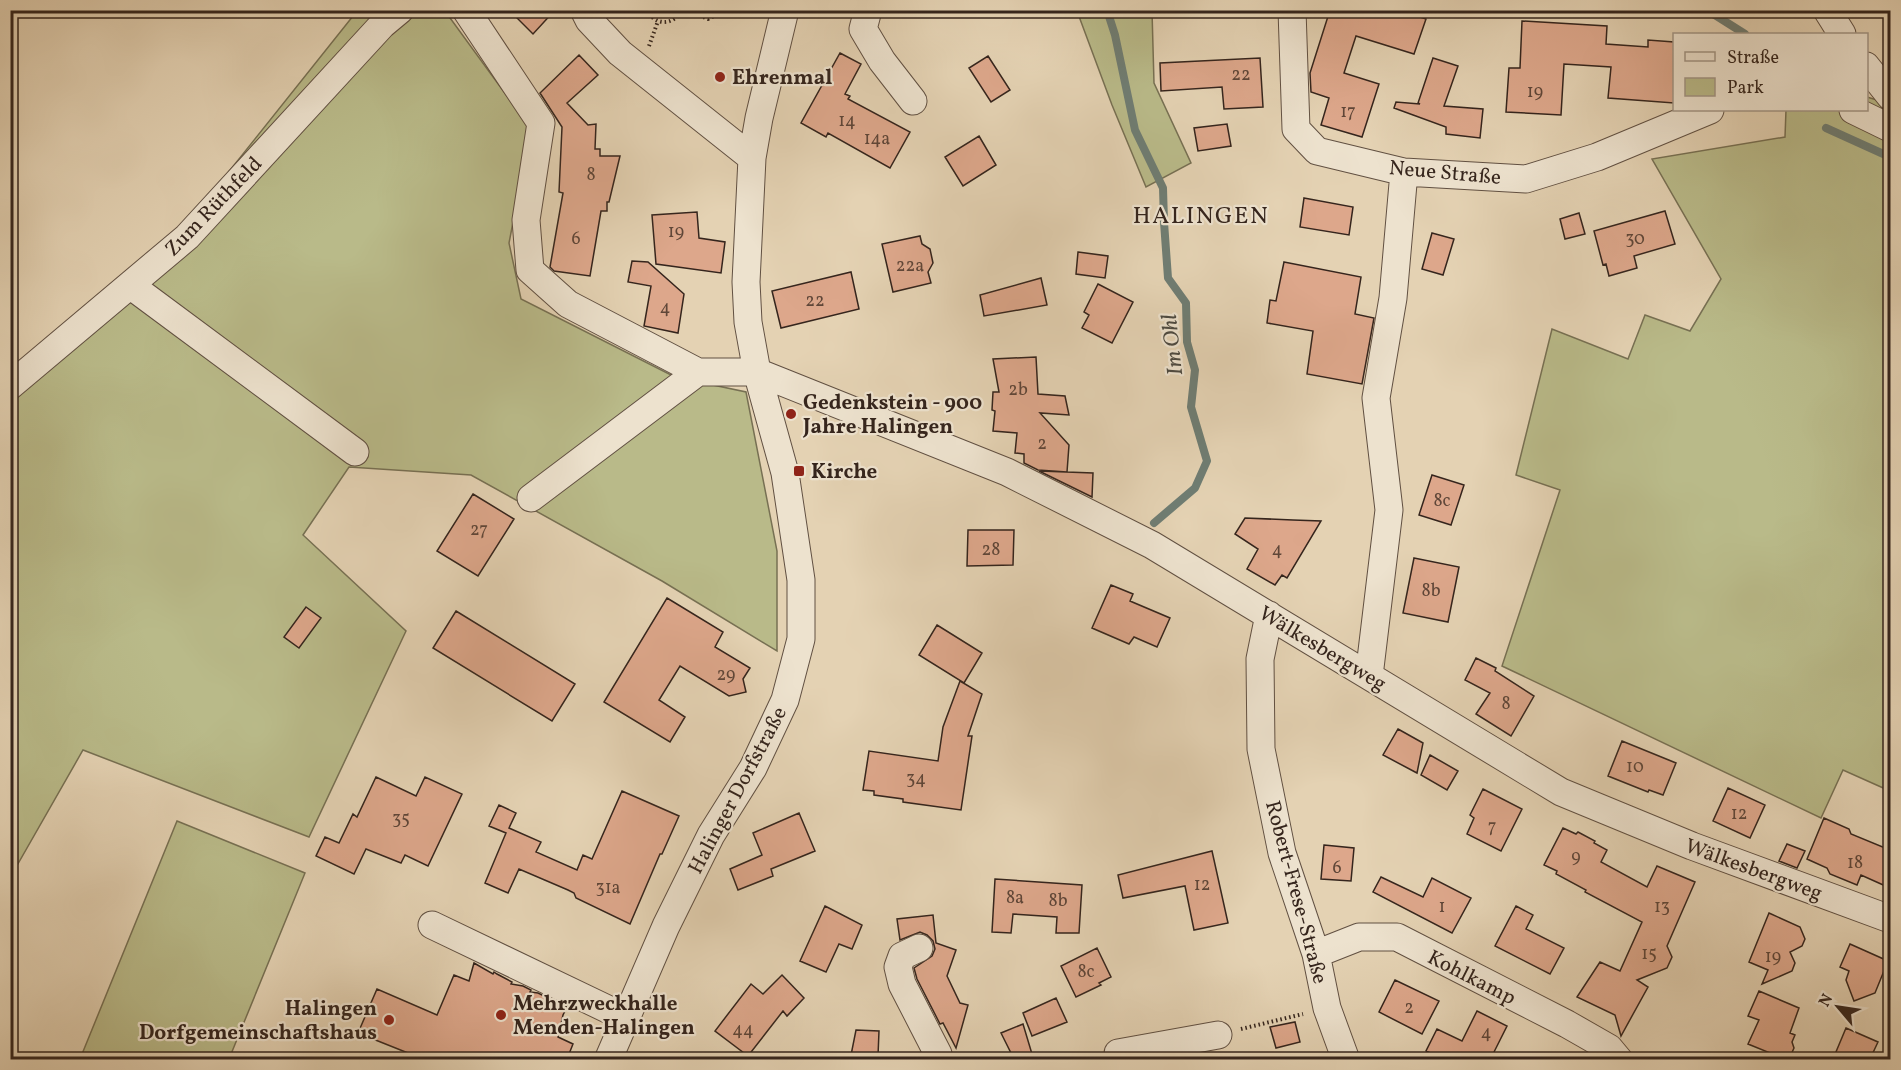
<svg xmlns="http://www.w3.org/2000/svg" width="1901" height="1070" viewBox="0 0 1901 1070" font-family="Vollkorn,serif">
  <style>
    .green { fill: #b9ba89; stroke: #777053; stroke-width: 1.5 }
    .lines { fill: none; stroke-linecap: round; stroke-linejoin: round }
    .stream { stroke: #6f7d73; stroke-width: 8 }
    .building { fill: #dda78b; stroke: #35251d; stroke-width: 1.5 }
    .minor-casing { stroke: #615042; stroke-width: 29 }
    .path { stroke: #35251d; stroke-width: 4; stroke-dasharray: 1.5 3; stroke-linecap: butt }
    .minor { stroke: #ede2ce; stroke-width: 27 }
    .poi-dot { fill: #8f2418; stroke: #ede2ce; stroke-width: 2 }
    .labels { text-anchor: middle; stroke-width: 4.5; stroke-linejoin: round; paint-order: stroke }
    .number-label { font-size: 18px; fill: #5f4638 }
    .poi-label { font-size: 21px; font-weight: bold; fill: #35251d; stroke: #ede2ce; text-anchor: start }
    .street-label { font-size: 21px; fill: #35251d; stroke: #ede2ce }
    .water-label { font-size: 22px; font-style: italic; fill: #4d4a41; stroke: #ede2ce }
    .quarter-label { font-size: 24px; letter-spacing: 1.5px; fill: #35251d; stroke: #ede2ce }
  </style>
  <rect width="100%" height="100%" fill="#e4d2b3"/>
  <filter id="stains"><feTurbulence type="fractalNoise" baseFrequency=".00333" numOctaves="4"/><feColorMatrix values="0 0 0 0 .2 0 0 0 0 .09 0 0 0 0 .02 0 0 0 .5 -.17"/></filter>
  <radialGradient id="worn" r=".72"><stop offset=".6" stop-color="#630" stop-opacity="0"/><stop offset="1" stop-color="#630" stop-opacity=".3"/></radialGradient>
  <!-- green -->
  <path class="green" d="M 357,11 L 445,11 L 531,129 L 509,243 L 521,299 L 675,377 L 746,392 L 777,551 L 777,651 L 662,581 L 471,475 L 349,467 L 303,535 L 406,631 L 309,837 L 83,750 L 11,876 L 11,395 L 128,298 Z
    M 1077,11 L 1152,11 L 1154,83 L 1191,163 L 1146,187 L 1112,105 Z
    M 1867,97 L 1890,104 L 1890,791 L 1843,770 L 1821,818 L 1502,666 L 1560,490 L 1516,475 L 1552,329 L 1628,359 L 1645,315 L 1690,331 L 1721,279 L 1652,159 L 1785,137 L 1786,110 L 1866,110 Z
    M 177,821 L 305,873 L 229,1059 L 80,1059 Z"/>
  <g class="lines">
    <!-- stream -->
    <path class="stream" d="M 1107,10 L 1115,35 L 1135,130 L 1163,188 L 1164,222 L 1168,278 L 1186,303 L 1187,342 L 1195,370 L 1191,407 L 1207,461 L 1195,488 L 1154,523
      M 1707,10 L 1745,34
      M 1826,128 L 1890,157"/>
  </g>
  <!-- building -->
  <path class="building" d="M 509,10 L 555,10 L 533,34 Z
    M 1330,10 L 1400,10 L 1426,19 L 1414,54 L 1356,36 L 1344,73 L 1379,84 L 1362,137 L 1321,125 L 1329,98 L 1311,92 L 1310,73 Z
    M 1522,21 L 1607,26 L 1606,44 L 1648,47 L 1648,40 L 1674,42 L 1674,103 L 1608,98 L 1611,67 L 1564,64 L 1561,115 L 1506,112 L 1509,68 L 1520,68 Z
    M 840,53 L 861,64 L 845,94 L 850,96 L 848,99 L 910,132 L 890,168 L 828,133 L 826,137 L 801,123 Z
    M 579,55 L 598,75 L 567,103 L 588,125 L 596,124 L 595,149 L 600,149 L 600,156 L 620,156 L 609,202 L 607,202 L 607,211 L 601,211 L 590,276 L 554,271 L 550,267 L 563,193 L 559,192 L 562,127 L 540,93 Z
    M 988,56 L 1010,90 L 991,102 L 969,68 Z
    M 1260,58 L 1263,107 L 1224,109 L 1222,87 L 1161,91 L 1160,63 Z
    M 1433,58 L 1458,66 L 1444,106 L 1483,109 L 1480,138 L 1446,134 L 1446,127 L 1394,108 L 1396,102 L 1420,104 L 1418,103 Z
    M 1227,124 L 1231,146 L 1198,151 L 1194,128 Z
    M 979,136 L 996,165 L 963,186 L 945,157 Z
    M 1304,198 L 1353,207 L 1349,235 L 1300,227 Z
    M 1665,211 L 1675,244 L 1634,256 L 1637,268 L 1609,276 L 1606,264 L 1603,265 L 1594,231 Z
    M 697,212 L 699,238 L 725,242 L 721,273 L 656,264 L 652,215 Z
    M 1579,213 L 1585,234 L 1565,239 L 1560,219 Z
    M 1432,233 L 1454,239 L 1443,275 L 1422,269 Z
    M 920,236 L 922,244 L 930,249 L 933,263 L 928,272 L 931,283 L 893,292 L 882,244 Z
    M 1078,252 L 1108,256 L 1105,278 L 1076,274 Z
    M 632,261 L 648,262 L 684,294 L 678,333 L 644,326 L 651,286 L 628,282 Z
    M 1284,262 L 1361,277 L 1355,314 L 1374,318 L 1362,384 L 1307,374 L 1313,331 L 1267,323 L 1270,300 L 1276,301 Z
    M 851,272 L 859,309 L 781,328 L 772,291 Z
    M 1041,278 L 1047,305 L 984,316 L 980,295 Z
    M 1098,284 L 1133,302 L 1112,343 L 1082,328 L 1089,315 L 1084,312 Z
    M 1036,357 L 1038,394 L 1065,396 L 1069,415 L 1040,413 L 1069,445 L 1067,472 L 1038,470 L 1024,463 L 1024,454 L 1015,453 L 1017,433 L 993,431 L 995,411 L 992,410 L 993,392 L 999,392 L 993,359 Z
    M 1039,471 L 1093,473 L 1092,497 L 1088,495 Z
    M 1432,475 L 1464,485 L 1451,525 L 1419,515 Z
    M 473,494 L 514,519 L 478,576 L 437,551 Z
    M 1245,518 L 1293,520 L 1321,521 L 1287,578 L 1282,575 L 1275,585 L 1247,569 L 1258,549 L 1235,534 Z
    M 968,530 L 1014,530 L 1013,565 L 967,566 Z
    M 1414,558 L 1459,567 L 1448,622 L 1403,613 Z
    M 1111,585 L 1133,594 L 1130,601 L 1170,618 L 1157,647 L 1134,637 L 1129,644 L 1092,628 Z
    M 667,598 L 723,632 L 715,647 L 750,668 L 743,679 L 746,692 L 729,696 L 680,666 L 659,700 L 685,717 L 670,742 L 604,702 Z
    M 306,607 L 321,618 L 299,648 L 284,637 Z
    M 456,611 L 575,684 L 552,721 L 433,648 Z
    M 937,625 L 982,653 L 964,683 L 919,655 Z
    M 1476,658 L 1496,668 L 1495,671 L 1534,696 L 1511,736 L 1476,714 L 1490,693 L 1465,680 Z
    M 960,681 L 982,694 L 968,736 L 972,736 L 961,810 L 903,802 L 903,799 L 874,795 L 874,791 L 863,790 L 869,751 L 938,761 L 943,727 Z
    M 1398,729 L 1423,743 L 1417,773 L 1383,755 Z
    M 1622,741 L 1676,763 L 1663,795 L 1649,790 L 1648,792 L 1608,776 Z
    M 1430,755 L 1458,771 L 1447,790 L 1421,775 Z
    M 376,777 L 416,796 L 425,777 L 462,794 L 428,866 L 405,855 L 401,863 L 366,849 L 354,874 L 316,856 L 325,837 L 339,843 L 353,814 L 357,817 Z
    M 1728,788 L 1765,805 L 1750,838 L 1713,821 Z
    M 1483,789 L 1522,809 L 1501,851 L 1467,834 L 1474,818 L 1470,815 Z
    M 622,791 L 679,816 L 662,854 L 660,854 L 630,924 L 576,898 L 574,893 L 568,890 L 519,869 L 508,893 L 485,883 L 506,833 L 489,826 L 499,805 L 516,813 L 509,828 L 541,842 L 536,852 L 577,870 L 583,855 L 592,859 Z
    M 799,813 L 815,851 L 771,869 L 773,876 L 738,890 L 730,869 L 762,855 L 753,833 Z
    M 1824,818 L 1849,829 L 1851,834 L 1890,850 L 1890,888 L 1861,875 L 1857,885 L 1830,874 L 1827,868 L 1807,859 Z
    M 1563,828 L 1576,834 L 1578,832 L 1595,841 L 1594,843 L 1607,850 L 1601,862 L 1647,887 L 1657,866 L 1695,882 L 1667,946 L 1672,957 L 1667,968 L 1637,980 L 1648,987 L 1621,1036 L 1615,1015 L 1577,997 L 1600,962 L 1620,971 L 1642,922 L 1585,892 L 1586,890 L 1556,874 L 1557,871 L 1544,865 Z
    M 1787,844 L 1805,851 L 1797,868 L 1779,861 Z
    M 1324,845 L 1354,848 L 1351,881 L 1321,879 Z
    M 1212,851 L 1228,923 L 1194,930 L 1185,886 L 1123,898 L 1118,875 Z
    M 1381,877 L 1423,897 L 1432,878 L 1471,898 L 1452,933 L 1373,892 Z
    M 995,879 L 1082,885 L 1079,933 L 1056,933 L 1057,917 L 1013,914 L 1011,933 L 992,932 Z
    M 825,906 L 862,925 L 852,949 L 839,944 L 826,972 L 800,961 Z
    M 1516,906 L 1533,915 L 1526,929 L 1564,948 L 1550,974 L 1495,946 Z
    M 1769,913 L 1800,927 L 1805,939 L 1802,946 L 1790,952 L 1795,963 L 1792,971 L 1762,984 L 1768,970 L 1749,962 Z
    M 933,915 L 936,943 L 956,950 L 947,976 L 960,1003 L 968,1005 L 956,1048 L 943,1023 L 940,1024 L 917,979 L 914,968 L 932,956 L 935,949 L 933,941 L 927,935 L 920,932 L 900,940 L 897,919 Z
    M 1850,944 L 1888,961 L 1875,993 L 1854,1001 L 1846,980 L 1849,971 L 1840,967 Z
    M 1097,948 L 1111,977 L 1099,983 L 1101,985 L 1076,997 L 1061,966 Z
    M 474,963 L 493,974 L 494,972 L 497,974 L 512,982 L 511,984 L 523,986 L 531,990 L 530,992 L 538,993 L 567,1007 L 563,1015 L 558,1037 L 573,1044 L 567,1059 L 423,1059 L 358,1033 L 377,989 L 437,1015 L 454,975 L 469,981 Z
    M 782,975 L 804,998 L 787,1016 L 783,1011 L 748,1056 L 715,1031 L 751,984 L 763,994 Z
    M 1395,980 L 1439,1001 L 1422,1034 L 1379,1012 Z
    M 1759,991 L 1799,1008 L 1790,1033 L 1795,1035 L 1792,1042 L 1794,1048 L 1789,1059 L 1785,1059 L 1748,1044 L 1759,1020 L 1748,1016 Z
    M 1056,998 L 1067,1022 L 1032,1036 L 1023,1013 Z
    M 1477,1011 L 1507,1026 L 1492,1056 L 1499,1059 L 1443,1059 L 1426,1051 L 1437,1029 L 1462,1041 Z
    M 1295,1022 L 1300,1042 L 1276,1048 L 1270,1027 Z
    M 1023,1024 L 1032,1054 L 1014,1059 L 1001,1033 Z
    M 1846,1028 L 1878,1042 L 1870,1059 L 1833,1059 Z
    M 856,1030 L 879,1031 L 878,1056 L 851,1055 Z"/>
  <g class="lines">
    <!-- minor casing -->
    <g class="minor-casing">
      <path id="minor" d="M 466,10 L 541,123 L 526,220 L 530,270 L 568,304 L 698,372 L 757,372 L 1007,472 L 1152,545 L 1561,792 L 1692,846 L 1890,919
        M 584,10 L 589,20 L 620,53 L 752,158
        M 868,10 L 863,29 L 882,61 L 913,101
        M 1292,10 L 1296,129 L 1317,151 L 1404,172 L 1526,179 L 1597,157 L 1710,110
        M 1827,10 L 1842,34
        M 1866,66 L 1890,96
        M 1853,110 L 1890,128
        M 130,285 L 355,452
        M 10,386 L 187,237 L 382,25 L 400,10
        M 531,498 L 698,372
        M 1269,615 L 1260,659 L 1261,749 L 1282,853 L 1316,954 L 1327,1008 L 1346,1060
        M 1369,676 L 1389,510 L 1376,398 L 1393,298 L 1404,172
        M 432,925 L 626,1018
        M 919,948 L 902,956 L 898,967 L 902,984 L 938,1054 L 939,1060
        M 1316,954 L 1359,937 L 1397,937 L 1567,1024 L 1609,1048 L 1619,1060
        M 608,1060 L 666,926 L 711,835 L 753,768 L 785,700 L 801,639 L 801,580 L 785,473 L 757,372 L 748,322 L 746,282 L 752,158 L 759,118 L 785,10
        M 1118,1060 L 1118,1053 L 1218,1035"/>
    </g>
    <!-- path -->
    <path class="path" d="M 647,10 C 655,26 673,26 682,10
      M 687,10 L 708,19 L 726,10
      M 649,46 L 658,21
      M 1241,1029 L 1303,1014"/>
    <!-- minor -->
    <use href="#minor" class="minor"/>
  </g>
  <!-- markers -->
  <g class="poi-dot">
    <circle cx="720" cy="77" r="6"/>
    <circle cx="791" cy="414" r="6"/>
    <rect x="793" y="465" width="12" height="12" rx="3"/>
    <circle cx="501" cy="1015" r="6"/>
    <circle cx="389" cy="1020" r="6"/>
  </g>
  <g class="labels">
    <!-- number labels -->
    <g class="number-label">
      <text x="1241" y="80">22</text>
      <text x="1535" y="97">19</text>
      <text x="1348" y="117">17</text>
      <text x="847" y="126">14</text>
      <text x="877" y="144">14a</text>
      <text x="591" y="180">8</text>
      <text x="676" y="237">19</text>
      <text x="576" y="244">6</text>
      <text x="1635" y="244">30</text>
      <text x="910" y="271">22a</text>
      <text x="815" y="306">22</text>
      <text x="665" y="313">4</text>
      <text x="1018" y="395">2b</text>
      <text x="1042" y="449">2</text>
      <text x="1442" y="506">8c</text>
      <text x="479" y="535">27</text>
      <text x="991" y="555">28</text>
      <text x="1277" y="555">4</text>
      <text x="1431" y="596">8b</text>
      <text x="726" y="680">29</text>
      <text x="1506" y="709">8</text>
      <text x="1635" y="772">10</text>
      <text x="916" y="784">34</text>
      <text x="1739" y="819">12</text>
      <text x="401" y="824">35</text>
      <text x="1492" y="832">7</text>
      <text x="1576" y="862">9</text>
      <text x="1855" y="868">18</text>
      <text x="1337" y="873">6</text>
      <text x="1202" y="890">12</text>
      <text x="608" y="893">31a</text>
      <text x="1015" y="903">8a</text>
      <text x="1058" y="906">8b</text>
      <text x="1442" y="912">1</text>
      <text x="1662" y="912">13</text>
      <text x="1649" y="959">15</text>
      <text x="1773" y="962">19</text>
      <text x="1086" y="977">8c</text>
      <text x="1409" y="1013">2</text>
      <text x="743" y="1035">44</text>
      <text x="1486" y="1038">4</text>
    </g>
    <!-- poi labels -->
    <g class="poi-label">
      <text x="732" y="84">Ehrenmal</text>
      <text x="803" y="409">Gedenkstein - 900<tspan x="803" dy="24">Jahre Halingen</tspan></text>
      <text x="811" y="478">Kirche</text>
      <text x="513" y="1010">Mehrzweckhalle<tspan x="513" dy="24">Menden-Halingen</tspan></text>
      <text x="377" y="1015" text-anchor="end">Halingen<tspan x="377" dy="24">Dorfgemeinschaftshaus</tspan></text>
    </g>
    <!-- street labels -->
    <g class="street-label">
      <text transform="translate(1445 172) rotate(5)" y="7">Neue Straße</text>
      <text transform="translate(213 206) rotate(-46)" y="7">Zum Rüthfeld</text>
      <text transform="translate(1323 648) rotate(31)" y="7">Wälkesbergweg</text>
      <text transform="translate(737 790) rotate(-62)" y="7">Halinger Dorfstraße</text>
      <text transform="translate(1754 869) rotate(20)" y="7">Wälkesbergweg</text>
      <text transform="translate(1297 892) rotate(75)" y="7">Robert-Frese-Straße</text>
      <text transform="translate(1472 977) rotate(27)" y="7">Kohlkamp</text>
    </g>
    <!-- water labels -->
    <g class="water-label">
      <text transform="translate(1171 345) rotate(-96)" y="8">Im Ohl</text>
    </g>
    <!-- quarter labels -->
    <g class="quarter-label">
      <text x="1201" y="223">HALINGEN</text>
    </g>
  </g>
  <!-- margin -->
  <rect width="1901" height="1070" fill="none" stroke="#e4d2b3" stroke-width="36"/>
  <rect x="12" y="12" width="1877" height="1046" fill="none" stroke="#35251d" stroke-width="3"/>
  <rect x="18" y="18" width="1865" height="1034" fill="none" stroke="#35251d" stroke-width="1.5"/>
  <!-- legend -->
  <rect x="1673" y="33" width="195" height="78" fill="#ede2ce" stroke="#a39687" stroke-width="1.5"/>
  <rect x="1685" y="52" width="30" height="9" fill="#ede2ce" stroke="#a39687" stroke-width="1.5"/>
  <text x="1727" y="63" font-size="18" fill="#35251d">Straße</text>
  <rect x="1685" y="78" width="30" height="18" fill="#b9ba89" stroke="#a39687" stroke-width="1.5"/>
  <text x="1727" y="93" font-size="18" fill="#35251d">Park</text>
  <!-- north arrow -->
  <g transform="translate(1838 1007) rotate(299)" stroke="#ede2ce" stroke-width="4.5" paint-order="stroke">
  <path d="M0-4.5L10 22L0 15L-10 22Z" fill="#35251d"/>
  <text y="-9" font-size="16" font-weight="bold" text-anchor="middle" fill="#35251d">N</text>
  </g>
  <rect width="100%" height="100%" filter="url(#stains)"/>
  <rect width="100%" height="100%" fill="url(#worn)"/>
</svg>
